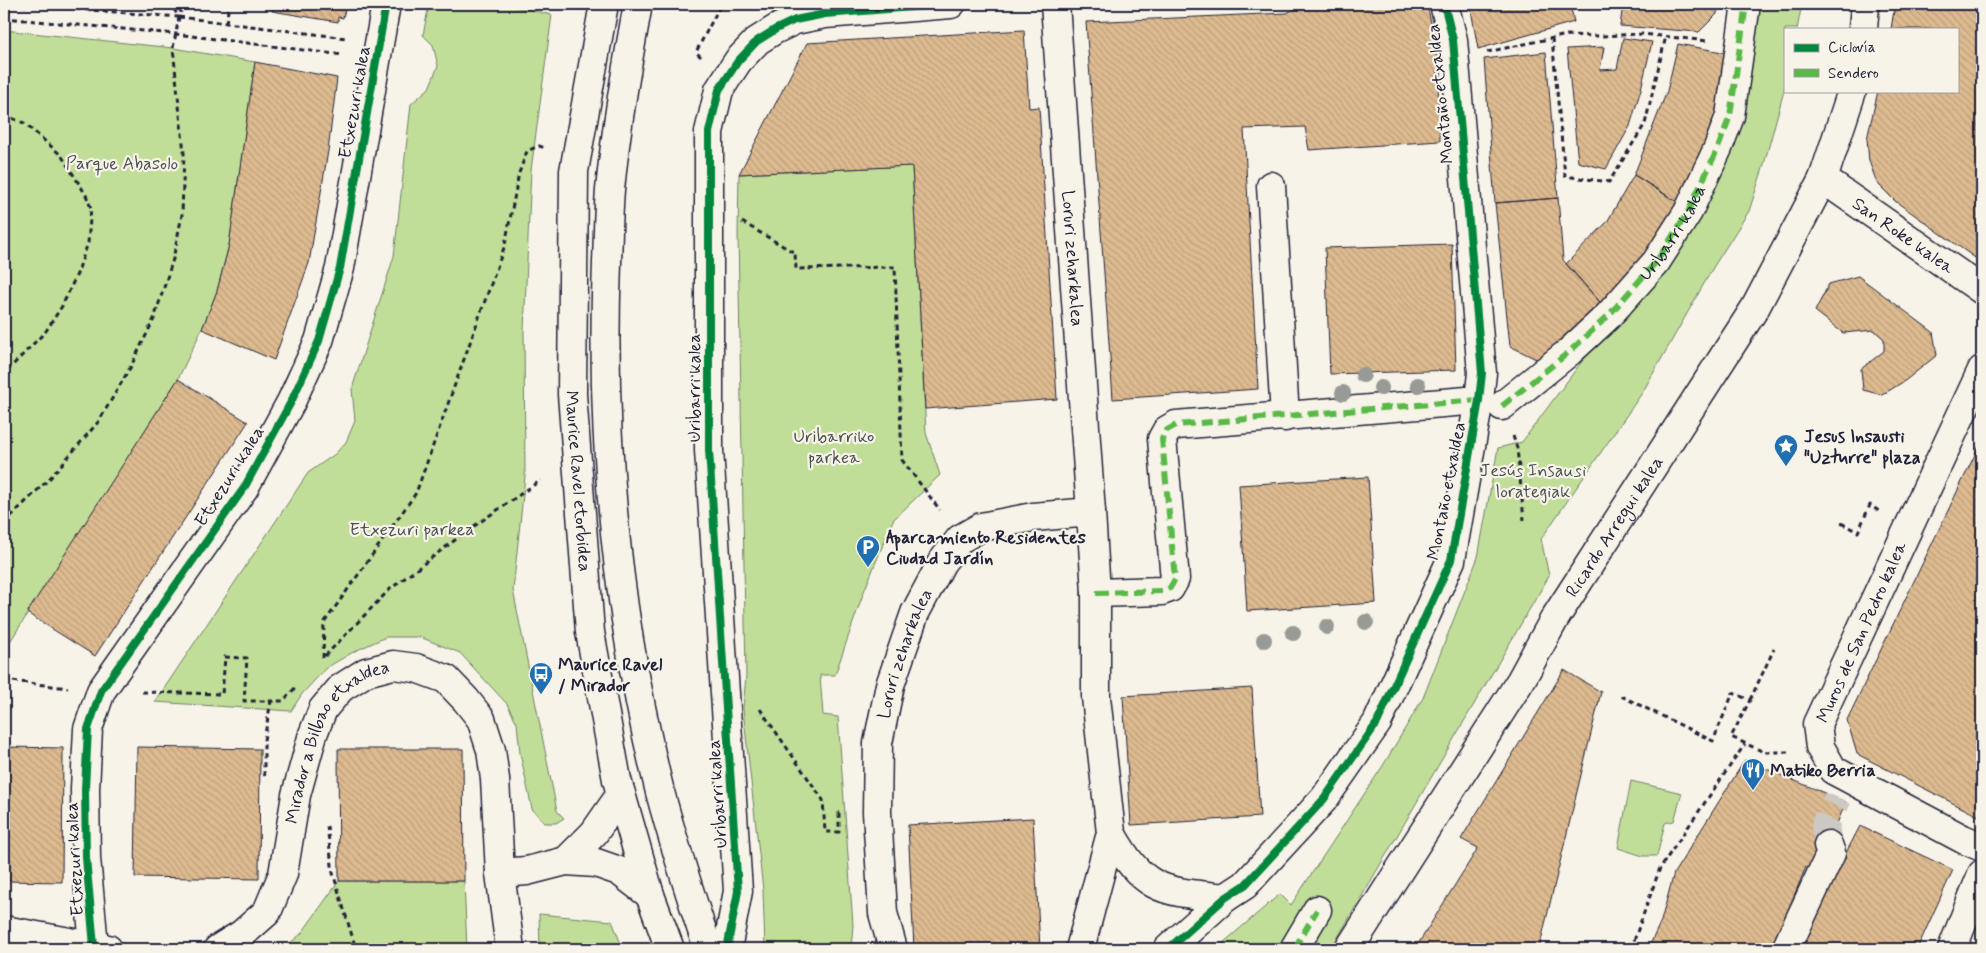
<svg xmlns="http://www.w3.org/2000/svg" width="1986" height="953" viewBox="0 0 1986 953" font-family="Mynerve,sans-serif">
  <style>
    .green { fill: #c0de97; stroke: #718069 }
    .building { fill: url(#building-back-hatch); stroke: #22223b }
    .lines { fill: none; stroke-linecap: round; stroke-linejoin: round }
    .minor-tunnel { stroke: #ccc9c5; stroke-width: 28; stroke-dasharray: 28 14; stroke-linecap: butt }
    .minor-casing { stroke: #22223b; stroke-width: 31 }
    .major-casing { stroke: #22223b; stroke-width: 31 }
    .path { stroke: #22223b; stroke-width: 3; stroke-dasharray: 5 4; stroke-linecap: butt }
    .minor { stroke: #f7f3e8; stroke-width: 28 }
    .major { stroke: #f7f3e8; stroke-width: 28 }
    .quiet { stroke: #58b947; stroke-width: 6; stroke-dasharray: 12 6; stroke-linecap: butt }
    .cycleway-casing { stroke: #f7f3e8; stroke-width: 11 }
    .cycleway { stroke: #00873e; stroke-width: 8 }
    .tree { fill: #989a96 }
    .labels { text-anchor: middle; stroke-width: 4.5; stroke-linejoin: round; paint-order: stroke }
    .street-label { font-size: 18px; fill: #22223b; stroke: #f7f3e8 }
    .park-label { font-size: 18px; fill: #4a5152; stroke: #f7f3e8 }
    .poi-label { font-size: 18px; font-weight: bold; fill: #22223b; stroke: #f7f3e8; text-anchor: start }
  </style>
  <defs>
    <pattern id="building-back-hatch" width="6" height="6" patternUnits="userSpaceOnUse" patternTransform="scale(1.25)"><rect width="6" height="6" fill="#ddba8f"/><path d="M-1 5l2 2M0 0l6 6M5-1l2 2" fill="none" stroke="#bda07c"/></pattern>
  </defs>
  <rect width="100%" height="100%" fill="#f7f3e8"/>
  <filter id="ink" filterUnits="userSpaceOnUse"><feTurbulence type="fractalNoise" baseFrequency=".02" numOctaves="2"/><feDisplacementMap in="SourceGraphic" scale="10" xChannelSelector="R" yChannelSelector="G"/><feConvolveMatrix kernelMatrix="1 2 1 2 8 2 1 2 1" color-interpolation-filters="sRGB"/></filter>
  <g filter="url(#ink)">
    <!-- green -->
    <path class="green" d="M 429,4 L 502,4 L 552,15 L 531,170 L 524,330 L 525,476 L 513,590 L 557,811 L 564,818 L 556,823 L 545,823 L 532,809 L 520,753 L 517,723 L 507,704 L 460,653 L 420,637 L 386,637 L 355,651 L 326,668 L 302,694 L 291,711 L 155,702 L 308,473 L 335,454 L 346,442 L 355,421 L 352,389 L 394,256 L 411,104 L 429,88 L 438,66 L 433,45 L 423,35 Z
      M 1749,4 L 1802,4 L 1797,29 L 1785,29 L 1785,87 L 1763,168 L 1749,211 L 1714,266 L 1642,393 L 1541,539 L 1549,576 L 1331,949 L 1216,949 L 1280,894 L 1291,905 L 1384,764 L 1423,698 L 1478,557 L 1498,448 L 1522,442 L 1597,341 Z
      M 4,30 L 173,48 L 255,62 L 229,245 L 217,291 L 202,329 L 178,379 L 4,651 L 4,155 L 7,138 L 4,137 Z
      M 912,166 L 926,433 L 940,475 L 893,520 L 863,594 L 835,675 L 820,675 L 823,715 L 838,717 L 853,925 L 851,949 L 765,949 L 763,890 L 743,709 L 746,675 L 738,234 L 739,174 Z
      M 1631,781 L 1682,793 L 1674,821 L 1665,823 L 1657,856 L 1643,856 L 1618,848 Z
      M 339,881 L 464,881 L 467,949 L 283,949 L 301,934 Z
      M 539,914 L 612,921 L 623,949 L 540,949 Z"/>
    <!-- building -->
    <path class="building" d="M 267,4 L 346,4 L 343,18 L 338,17 L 338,22 L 272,11 L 273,5 Z
      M 1302,4 L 1427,4 L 1437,52 L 1440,141 L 1309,150 L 1305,127 L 1244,129 L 1258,389 L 1113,399 L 1086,22 L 1287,13 Z
      M 1470,4 L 1570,4 L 1574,22 L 1478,49 Z
      M 1623,4 L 1718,4 L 1717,14 L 1699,32 L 1620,26 Z
      M 1895,4 L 1982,4 L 1982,254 L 1978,260 L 1895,201 L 1877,183 L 1869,161 L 1867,139 L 1878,91 L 1957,91 L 1957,29 L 1891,29 Z
      M 1024,30 L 1029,108 L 1039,107 L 1057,399 L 925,409 L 912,166 L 739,174 L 807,43 Z
      M 1623,38 L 1652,42 L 1641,89 L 1630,126 L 1606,169 L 1578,162 L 1567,49 L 1604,47 L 1600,70 L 1617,69 Z
      M 1678,44 L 1733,54 L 1705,164 L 1682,205 L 1634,175 L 1667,91 Z
      M 1546,52 L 1558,198 L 1495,203 L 1484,59 Z
      M 255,62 L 337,78 L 328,151 L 309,263 L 274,360 L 202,329 L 217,291 L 229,245 Z
      M 1634,175 L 1682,205 L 1606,309 L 1566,264 L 1607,222 Z
      M 1558,198 L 1563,260 L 1606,309 L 1538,360 L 1510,346 L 1495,203 Z
      M 1452,244 L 1456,370 L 1330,374 L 1325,248 Z
      M 1858,276 L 1933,332 L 1937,355 L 1906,380 L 1882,395 L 1863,390 L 1861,369 L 1884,351 L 1884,339 L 1874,330 L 1843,333 L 1815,311 L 1829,284 Z
      M 178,379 L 248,422 L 95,656 L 27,613 Z
      M 1982,440 L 1982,818 L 1857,754 L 1847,720 Z
      M 1368,477 L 1376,603 L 1247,611 L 1239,485 Z
      M 1564,670 L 1601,692 L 1539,949 L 1415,949 L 1478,848 L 1461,839 Z
      M 1252,688 L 1260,817 L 1131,825 L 1123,696 Z
      M 4,747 L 63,748 L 62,882 L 4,881 Z
      M 137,747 L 260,749 L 259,879 L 135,877 Z
      M 338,749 L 463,749 L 464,881 L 339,881 Z
      M 1745,760 L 1846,802 L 1817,871 L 1806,867 L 1772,949 L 1648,949 L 1661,921 L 1674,873 Z
      M 1033,818 L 1040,949 L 914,949 L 908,825 Z
      M 1860,826 L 1953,870 L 1917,949 L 1796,949 Z"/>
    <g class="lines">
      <!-- minor-tunnel -->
      <path class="minor-tunnel" d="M 1828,845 L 1825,825 L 1838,798"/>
      <!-- minor casing -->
      <g class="minor-casing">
        <g id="minor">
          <path id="s1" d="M 1055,4 L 1091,512 L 1096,593 L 1096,697 L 1111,833 L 1080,949"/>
          <path d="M 1863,29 L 1865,4"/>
          <path id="s2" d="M 1823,179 L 1982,290"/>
          <path d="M 1271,186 L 1285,417"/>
          <path d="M 1982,370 L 1817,724 L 1820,747 L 1833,770 L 1963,839 L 1982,847"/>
          <path id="s3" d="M 1502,406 L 1569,352 L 1608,316 L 1656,262 L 1688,212 L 1718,148 L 1730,116 L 1746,4"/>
          <path d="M 1096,593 L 1162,591 L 1170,588 L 1175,579 L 1162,439 L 1167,430 L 1176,425 L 1479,400"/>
          <path d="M 1111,833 C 1144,892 1162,891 1225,898"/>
          <path d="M 566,861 L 594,833 L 621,794"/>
          <path d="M 500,873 L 527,871 L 566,861 L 596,863 L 619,871 L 650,895"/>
          <path d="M 4,930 L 108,949"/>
          <path d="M 94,946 L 86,858 L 85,789 L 88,729 L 101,691 L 244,488 L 291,402 L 319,341 L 340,268 L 386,4"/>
          <path id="s4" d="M 218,949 L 242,934 L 267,912 L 283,874 L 296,795 L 313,734 L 323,709 L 341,688 L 366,672 L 393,665 L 416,668 L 446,679 L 466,700 L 481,719 L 491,750 L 495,779 L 500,873 L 510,949"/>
          <path d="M 727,949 L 738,891 L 709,450 L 709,132 L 719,90 L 738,61 L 757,41 L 776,29 L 795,20 L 825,14 L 951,4"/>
          <path id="s5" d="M 893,949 L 883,913 L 877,812 L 878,743 L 890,685 L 915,613 L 942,562 L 960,539 L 981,527 L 1033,517 L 1091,512"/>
          <path d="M 1168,949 L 1225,898 L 1245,885 L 1324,799 L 1377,723 L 1451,560 L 1479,400 L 1482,373 L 1453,40 L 1444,4"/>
          <path d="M 1294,949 L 1317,910"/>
          <path id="s6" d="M 1349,949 L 1521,680 L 1555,618 L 1755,308 L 1823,179 L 1852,91"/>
          <path d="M 1786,949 L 1831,853 L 1828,845"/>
          <path d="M 1952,949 L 1982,874"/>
        </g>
      </g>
      <!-- major casing -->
      <g class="major-casing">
        <g id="major">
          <path id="s7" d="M 604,4 L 574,171 L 572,394 L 590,632 L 617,780 L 650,895 L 670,949"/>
          <path d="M 638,4 C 627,65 616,127 610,190 C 608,214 608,238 607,262 C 600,440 617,619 660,792 C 674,845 691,897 708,949"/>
        </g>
      </g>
      <!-- path -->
      <path class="path" d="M 13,4 L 179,17 L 183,4
        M 179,17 L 346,38
        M 4,18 L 176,34 L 343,55
        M 226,23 L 229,4
        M 1552,38 L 1565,176 L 1609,182 L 1645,124 L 1666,36
        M 1487,52 L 1567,35 L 1600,36 L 1642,34 L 1708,41
        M 701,57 L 696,52 L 721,4
        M 4,115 L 24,123 L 61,155 L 86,195 L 91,208 L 88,243 L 77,274 L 62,306 L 46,331 L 4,374
        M 742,222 L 795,253 L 796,269 L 895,267 L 902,460 L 940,510
        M 1513,436 L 1517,448 L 1524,520
        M 4,523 L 50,478 L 99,421 L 130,368 L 154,319 L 173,259 L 182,215 L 184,153 L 173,48 L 179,17 L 171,5 L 168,4
        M 1841,523 L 1858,532 L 1870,505 L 1879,511
        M 325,656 L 389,590 L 467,531 L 541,480
        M 323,658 L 324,623 L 416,493 L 505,245 L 519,173 L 527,151 L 539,146 L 545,148
        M 4,680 L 68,688
        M 142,692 L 222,694 L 225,657 L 247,658 L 244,701 L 283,701 L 295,688
        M 1621,696 L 1713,741 L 1733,693 L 1750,700 L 1731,737 L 1764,752 L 1788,752
        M 1750,700 L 1774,649
        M 760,709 L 823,800 L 825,832 L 839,832 L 839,813 L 843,813
        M 265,776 L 264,773 L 264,740 L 271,701
        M 327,826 L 333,873 L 356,949
        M 1631,949 L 1660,868 L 1745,744"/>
      <!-- minor -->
      <use href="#minor" class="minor"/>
      <!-- major -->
      <use href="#major" class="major"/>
      <!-- quiet -->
      <path class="quiet" d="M 1502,406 L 1569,352 L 1608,316 L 1656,262 L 1688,212 L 1718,148 L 1730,116 L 1746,4
        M 1096,593 L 1162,591 L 1170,588 L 1175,579 L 1162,439 L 1167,430 L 1176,425 L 1479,400
        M 1294,949 L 1317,910"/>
      <!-- cycleway casing -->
      <g class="cycleway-casing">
        <path id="cycleway" d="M 94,946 L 86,858 L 85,789 L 88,729 L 101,691 L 244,488 L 291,402 L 319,341 L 340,268 L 386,4
          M 727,949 L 738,891 L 709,450 L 709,132 L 719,90 L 738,61 L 757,41 L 776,29 L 795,20 L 825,14 L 951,4
          M 1168,949 L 1225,898 L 1245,885 L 1324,799 L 1377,723 L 1451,560 L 1479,400 L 1482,373 L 1453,40 L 1444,4"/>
      </g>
      <!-- cycleway -->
      <use href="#cycleway" class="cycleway"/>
    </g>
    <!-- trees -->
    <g class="tree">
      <circle cx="1363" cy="375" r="8"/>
      <circle cx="1418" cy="385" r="8"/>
      <circle cx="1381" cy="388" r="8"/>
      <circle cx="1343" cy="393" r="8"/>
      <circle cx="1366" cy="622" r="8"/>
      <circle cx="1327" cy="627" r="8"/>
      <circle cx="1293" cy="633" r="8"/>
      <circle cx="1264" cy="640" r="8"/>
    </g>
  </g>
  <!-- icons -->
  <defs>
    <g id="sight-pin" transform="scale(1.25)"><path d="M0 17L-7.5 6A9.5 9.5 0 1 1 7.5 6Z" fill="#1f6fb2" stroke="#f7f3e8"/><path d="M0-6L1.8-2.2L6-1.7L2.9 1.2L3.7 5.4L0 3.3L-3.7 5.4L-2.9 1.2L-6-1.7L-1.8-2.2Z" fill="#fff"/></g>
    <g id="parking-pin" transform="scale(1.25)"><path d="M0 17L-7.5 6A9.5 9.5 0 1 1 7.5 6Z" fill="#1f6fb2" stroke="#f7f3e8"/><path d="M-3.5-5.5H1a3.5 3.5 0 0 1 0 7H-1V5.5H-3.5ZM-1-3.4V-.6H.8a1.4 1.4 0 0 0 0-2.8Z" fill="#fff"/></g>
    <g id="bus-pin" transform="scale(1.25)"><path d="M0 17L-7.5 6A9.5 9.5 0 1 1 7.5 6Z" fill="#1f6fb2" stroke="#f7f3e8"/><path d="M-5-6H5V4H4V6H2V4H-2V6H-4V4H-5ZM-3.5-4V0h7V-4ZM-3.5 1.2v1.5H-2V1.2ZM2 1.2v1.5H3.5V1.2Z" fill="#fff"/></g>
    <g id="restaurant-pin" transform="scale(1.25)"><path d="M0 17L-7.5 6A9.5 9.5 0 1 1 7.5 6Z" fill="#1f6fb2" stroke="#f7f3e8"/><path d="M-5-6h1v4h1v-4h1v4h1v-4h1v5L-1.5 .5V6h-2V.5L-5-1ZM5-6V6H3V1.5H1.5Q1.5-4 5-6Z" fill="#fff"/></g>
  </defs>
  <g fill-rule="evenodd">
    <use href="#sight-pin" x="1786" y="446"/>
    <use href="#parking-pin" x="868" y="547"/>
    <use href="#bus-pin" x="541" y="674"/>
    <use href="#restaurant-pin" x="1753" y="770"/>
  </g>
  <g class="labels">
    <!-- street labels -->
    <g class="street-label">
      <text transform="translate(1440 94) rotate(-96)" y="6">Montaño etxaldea</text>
      <text transform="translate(354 102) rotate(-80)" y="6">Etxezuri kalea</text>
      <text dy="6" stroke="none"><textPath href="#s3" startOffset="245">Uribarri kalea</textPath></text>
      <text dy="6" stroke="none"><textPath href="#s2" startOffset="98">San Roke kalea</textPath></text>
      <text dy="6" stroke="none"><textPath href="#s1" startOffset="255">Loruri zeharkalea</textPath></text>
      <text transform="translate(694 388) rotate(-90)" y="6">Uribarri kalea</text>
      <text transform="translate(229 476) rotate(-58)" y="6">Etxezuri kalea</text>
      <text dy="6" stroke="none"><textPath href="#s7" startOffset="480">Maurice Ravel etorbidea</textPath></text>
      <text transform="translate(1446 491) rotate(-79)" y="6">Montaño etxaldea</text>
      <text dy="6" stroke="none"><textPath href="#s6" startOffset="499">Ricardo Arregui kalea</textPath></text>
      <text transform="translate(1861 632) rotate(-66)" y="6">Muros de San Pedro kalea</text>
      <text dy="6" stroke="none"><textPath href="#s5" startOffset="301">Loruri zeharkalea</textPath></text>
      <text dy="6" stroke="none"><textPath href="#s4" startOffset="254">Mirador a Bilbao etxaldea</textPath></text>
      <text transform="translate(717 794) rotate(-94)" y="6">Uribarri kalea</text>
      <text transform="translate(74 859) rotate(-93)" y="6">Etxezuri kalea</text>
    </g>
    <!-- park labels -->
    <g class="park-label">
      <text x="122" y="169">Parque Abasolo</text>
      <text x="834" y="442">Uribarriko<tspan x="834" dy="21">parkea</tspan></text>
      <text x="1533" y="476">Jesús Insausi<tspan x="1533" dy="21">lorategiak</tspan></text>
      <text x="412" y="535">Etxezuri parkea</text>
    </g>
    <!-- poi labels -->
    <g class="poi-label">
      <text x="1804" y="442">Jesus Insausti<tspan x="1804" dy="21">"Uzturre" plaza</tspan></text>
      <text x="886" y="543">Aparcamiento Residentes<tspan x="886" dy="21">Ciudad Jardín</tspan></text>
      <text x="558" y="670">Maurice Ravel<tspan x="558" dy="21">/ Mirador</tspan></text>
      <text x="1770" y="776">Matiko Berria</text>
    </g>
  </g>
  <!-- margin -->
  <rect width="1986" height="953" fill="none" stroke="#f7f3e8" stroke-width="20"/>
  <rect x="10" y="10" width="1966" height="933" fill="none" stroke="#22223b" stroke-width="2" filter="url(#ink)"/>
  <!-- legend -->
  <rect x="1784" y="28" width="175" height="65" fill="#f7f3e8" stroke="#a29fa3"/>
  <rect x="1794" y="44" width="25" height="8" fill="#00873e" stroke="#a29fa3"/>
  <text x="1828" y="52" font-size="15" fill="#22223b">Ciclovía</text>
  <rect x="1794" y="69" width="25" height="8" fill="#58b947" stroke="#a29fa3"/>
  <text x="1828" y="78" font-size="15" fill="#22223b">Sendero</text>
</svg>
